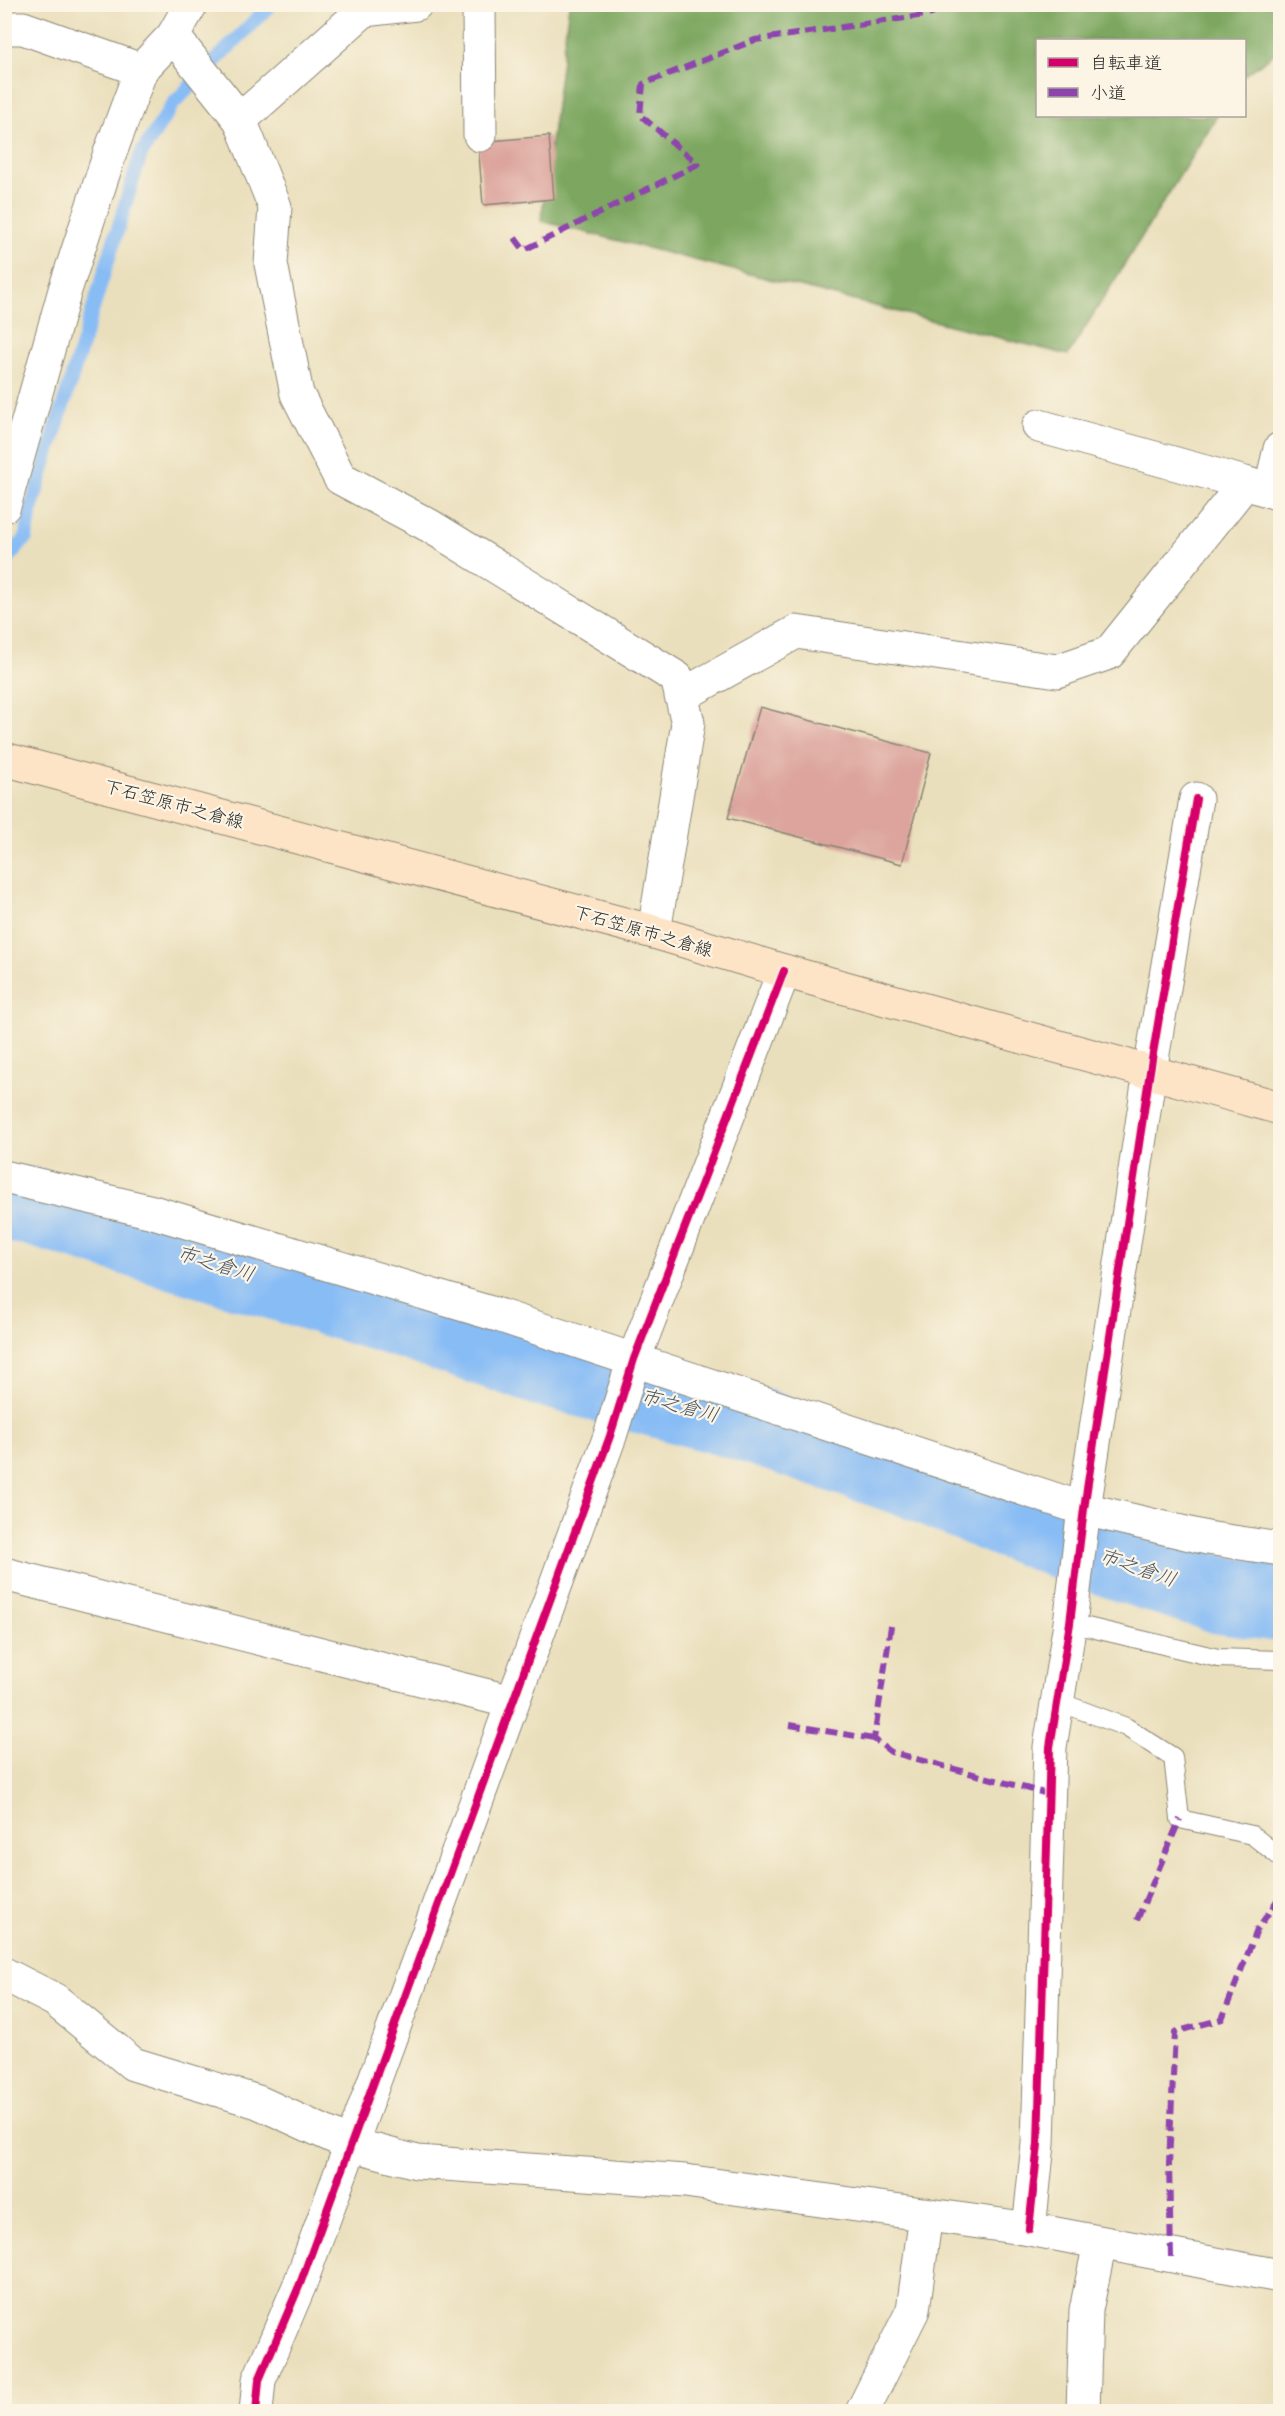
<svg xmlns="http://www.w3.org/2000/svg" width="1285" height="2416" viewBox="0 0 1285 2416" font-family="Itim,'Klee One',sans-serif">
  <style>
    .forest { fill: #7da760; stroke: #546946; stroke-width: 1.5 }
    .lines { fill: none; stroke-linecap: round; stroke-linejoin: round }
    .stream { stroke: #87bcf5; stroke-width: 14 }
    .river { stroke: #87bcf5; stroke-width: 78 }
    .building { fill: #dca49d }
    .service-casing { stroke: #8a8574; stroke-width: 20 }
    .minor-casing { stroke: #8a8574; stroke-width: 35 }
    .secondary-casing { stroke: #8a8574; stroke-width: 35 }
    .service { stroke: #fff; stroke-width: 18 }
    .minor { stroke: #fff; stroke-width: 33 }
    .secondary { stroke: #fee4c6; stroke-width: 33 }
    .quiet { stroke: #8e44ad; stroke-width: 6; stroke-dasharray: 12 6; stroke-linecap: butt }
    .cycleway-casing { stroke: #fcf5e5; stroke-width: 11 }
    .cycleway { stroke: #d6006c; stroke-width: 8 }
    .labels { text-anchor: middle; stroke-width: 4.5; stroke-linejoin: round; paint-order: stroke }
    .street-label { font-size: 18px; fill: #2b2b2b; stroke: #fcf5e5 }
    .water-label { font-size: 20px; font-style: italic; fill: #475668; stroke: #fcf5e5 }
  </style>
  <rect width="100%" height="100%" fill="#fcf5e5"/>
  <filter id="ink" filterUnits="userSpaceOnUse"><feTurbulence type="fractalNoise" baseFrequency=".0167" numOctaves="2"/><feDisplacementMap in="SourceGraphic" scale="12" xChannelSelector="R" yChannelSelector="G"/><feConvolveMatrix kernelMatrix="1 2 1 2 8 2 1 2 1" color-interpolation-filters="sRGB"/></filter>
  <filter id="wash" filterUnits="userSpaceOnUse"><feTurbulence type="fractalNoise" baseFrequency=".008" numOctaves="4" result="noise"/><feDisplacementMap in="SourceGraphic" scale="24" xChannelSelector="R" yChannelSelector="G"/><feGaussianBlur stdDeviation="1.35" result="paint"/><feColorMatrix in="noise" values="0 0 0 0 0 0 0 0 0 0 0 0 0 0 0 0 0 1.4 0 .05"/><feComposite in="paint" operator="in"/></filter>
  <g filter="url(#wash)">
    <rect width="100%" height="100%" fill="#eadfbc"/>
    <!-- forest -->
    <path class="forest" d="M 569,5 L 1280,5 L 1280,49 L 1245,75 L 1244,40 L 1038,40 L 1038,116 L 1217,116 L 1068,355 L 541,221 Z"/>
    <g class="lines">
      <!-- stream -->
      <path class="stream" d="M 4,563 L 26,538 L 32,506 L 141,154 L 173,104 L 271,4"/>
      <!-- river -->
      <path class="river" d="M 4,1203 L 32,1207 L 417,1324 L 545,1368 L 746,1423 L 914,1480 L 1008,1520 L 1126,1564 L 1221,1595 L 1280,1603"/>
    </g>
    <g id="blocks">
      <!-- building -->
      <path class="building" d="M 549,136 L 554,199 L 483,205 L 478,142 Z
        M 760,707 L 931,753 L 902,864 L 728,818 Z"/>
    </g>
  </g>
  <g filter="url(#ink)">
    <use href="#blocks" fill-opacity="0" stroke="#8a8574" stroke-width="1.5"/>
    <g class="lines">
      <!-- service casing -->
      <g class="service-casing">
        <path id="service" d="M 1070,1623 L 1218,1658 L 1280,1660
          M 1057,1701 L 1126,1727 L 1173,1757 L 1180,1819 L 1252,1835 L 1280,1857"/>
      </g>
      <!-- minor casing -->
      <g class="minor-casing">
        <path id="minor" d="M 479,4 L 480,135
          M 4,28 L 23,28 L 141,70
          M 173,36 L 240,120 L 275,207 L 271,264 L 297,394 L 340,478 L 430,526 L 677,678 L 688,723 L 654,932
          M 240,120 L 364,10 L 416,4
          M 1039,426 L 1245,483
          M 1270,491 L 1280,449
          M 4,506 L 65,290 L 110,153 L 141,70 L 173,36 L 191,4
          M 681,696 L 796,632 L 1057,671 L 1109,653 L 1245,483 L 1280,494
          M 4,1177 L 153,1212 L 501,1316 L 1084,1509 L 1207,1538 L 1280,1549
          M 4,1574 L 512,1702
          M 4,1974 L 55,2000 L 133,2064 L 258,2102 L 350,2144 L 417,2162 L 685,2181 L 1029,2229 L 1280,2276
          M 1029,2229 L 1038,2144 L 1050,1747 L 1070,1623 L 1084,1509 L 1150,1071 L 1196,799
          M 256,2412 L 259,2380 L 300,2284 L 610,1436 L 634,1359 L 784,971
          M 862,2412 L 913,2310 L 926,2214
          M 1083,2412 L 1086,2310 L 1100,2243"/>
      </g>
      <!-- secondary casing -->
      <g class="secondary-casing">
        <path id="secondary" d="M 4,759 L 654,932 L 784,971 L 1280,1108"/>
      </g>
      <!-- service -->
      <use href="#service" class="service"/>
      <!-- minor -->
      <use href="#minor" class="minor"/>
      <!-- secondary -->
      <use href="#secondary" class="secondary"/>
      <!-- quiet -->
      <path class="quiet" d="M 515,238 L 524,250 L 698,164 L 640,115 L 643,84 L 755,40 L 932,14 L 936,4
        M 891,1626 L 874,1739 L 891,1752 L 1048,1794
        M 790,1725 L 874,1739
        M 1137,1920 L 1180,1819
        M 1171,2257 L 1169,2164 L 1175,2032 L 1222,2019 L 1257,1930 L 1280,1896"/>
      <!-- cycleway casing -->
      <g class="cycleway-casing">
        <path id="cycleway" d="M 1029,2229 L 1038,2144 L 1050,1747 L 1070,1623 L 1084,1509 L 1150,1071 L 1196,799
          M 256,2412 L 259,2380 L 300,2284 L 610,1436 L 634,1359 L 784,971"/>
      </g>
      <!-- cycleway -->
      <use href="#cycleway" class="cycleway"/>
    </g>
  </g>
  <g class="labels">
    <!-- street labels -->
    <g class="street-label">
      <text transform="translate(174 804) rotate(15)" y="6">下石笠原市之倉線</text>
      <text transform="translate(643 931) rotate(16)" y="6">下石笠原市之倉線</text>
    </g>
    <!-- water labels -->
    <g class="water-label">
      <text transform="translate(216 1263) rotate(17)" y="7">市之倉川</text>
      <text transform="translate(680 1405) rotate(15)" y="7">市之倉川</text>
      <text transform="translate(1138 1567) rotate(19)" y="7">市之倉川</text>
    </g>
  </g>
  <!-- margin -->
  <rect width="1285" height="2416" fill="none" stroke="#fcf5e5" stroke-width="24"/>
  <!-- legend -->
  <rect x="1036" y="39" width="210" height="78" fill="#fcf5e5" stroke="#a8a49b" stroke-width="1.5"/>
  <rect x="1048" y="58" width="30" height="9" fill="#d6006c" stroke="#a8a49b" stroke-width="1.5"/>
  <text x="1090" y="69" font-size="18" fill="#2b2b2b">自転車道</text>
  <rect x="1048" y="88" width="30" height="9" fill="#8e44ad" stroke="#a8a49b" stroke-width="1.5"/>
  <text x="1090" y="99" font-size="18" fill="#2b2b2b">小道</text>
</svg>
